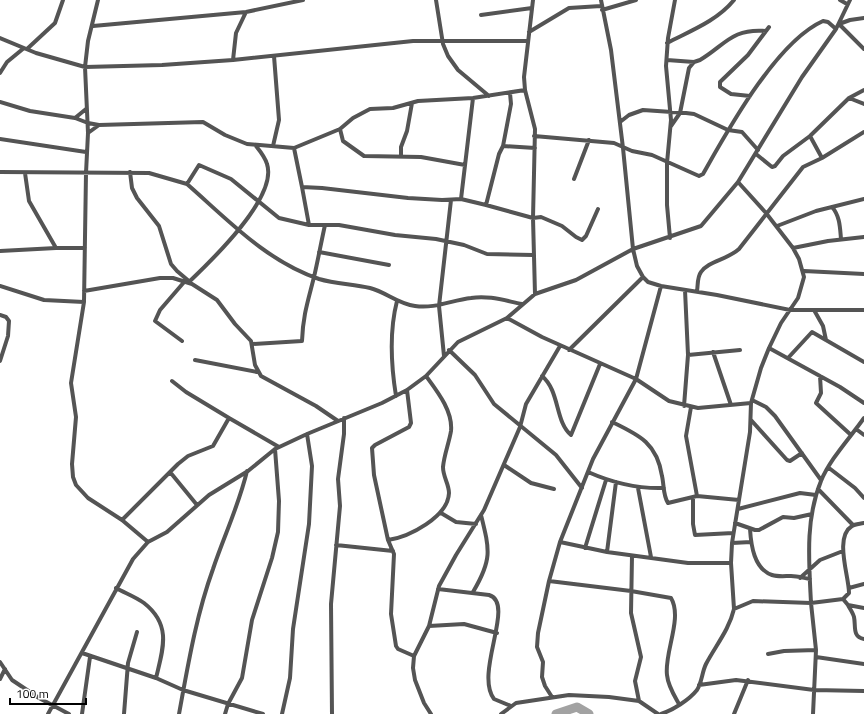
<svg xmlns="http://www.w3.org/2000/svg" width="864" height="714" viewBox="0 0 864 714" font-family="'Titillium Web',sans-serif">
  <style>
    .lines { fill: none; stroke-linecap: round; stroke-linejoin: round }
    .river { stroke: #a2a2a2; stroke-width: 9 }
    .minor { stroke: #545454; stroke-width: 4 }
  </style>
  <rect width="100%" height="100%" fill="#fff"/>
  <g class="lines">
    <!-- river -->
    <path class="river" d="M 556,714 L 577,707 L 589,714"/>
    <!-- minor -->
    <path class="minor" d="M 98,0 L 88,41 L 85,67 L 88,133 L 86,173 L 84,302 L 71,383 L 76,417 L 72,464 L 73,477 L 76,485 L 88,498 L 122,520 L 148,542
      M 436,0 L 443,44 L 448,56 L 458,70 L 489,96
      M 533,0 L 524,77 L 525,90 L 535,129 L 533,218 L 535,294
      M 601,0 L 611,50 L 623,148 L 633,249 L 637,266 L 643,277 L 648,282 L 661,286 L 717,295 L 790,310 L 864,310
      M 840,0 L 847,4
      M 602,10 L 636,0
      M 481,15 L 532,8
      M 864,18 L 850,20 L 839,24 L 864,49
      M 93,26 L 246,12 L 303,0
      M 529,32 L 569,8 L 601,6
      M 0,38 L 36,53 L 85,67 L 162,65 L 233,60 L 413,41 L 528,41
      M 667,43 C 690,31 717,21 734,0
      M 27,49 L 55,23 L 63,0
      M 233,60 L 236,33 L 246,12
      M 667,60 L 694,62 L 700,60 C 725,45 732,28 766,31
      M 0,73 L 7,62 L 24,48
      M 750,96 L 731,94 L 720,87 L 720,82 L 748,55 L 769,27
      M 849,98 L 864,104
      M 0,102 L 30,111 L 75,118 L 88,123 L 99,125 L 203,122 L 225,135 L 247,144 L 294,148 L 340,129 L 353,118 L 370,109 L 393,108 L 418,101 L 473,98 L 525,90
      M 75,118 L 86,109
      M 620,122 L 629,115 L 643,110 L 686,113 L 694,114 L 728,130 L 742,132 L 758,150
      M 671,126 L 680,113 L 689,68 L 694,62
      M 340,129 L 343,141 L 364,156 L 421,157 L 465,165
      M 88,133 L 99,125
      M 534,136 L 614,143 L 632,151 L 652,155 L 699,176 L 703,174 C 728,130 776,42 823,21 L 828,22 L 836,29
      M 810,136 L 822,158
      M 0,139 L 86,152
      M 273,146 L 279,120 L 274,56
      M 503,146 L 511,104 L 510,93
      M 294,148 L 302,187 L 322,188 L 408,198 L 442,200 L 461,199 L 486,205 L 499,154 L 503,146 L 535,148
      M 756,154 L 772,167 L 775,166 L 783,156 L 810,136 L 849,98 L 864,90
      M 401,156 L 401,147 L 407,131 L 412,103
      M 0,172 L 149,173 L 187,184 L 199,165 L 231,179 L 279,218 L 309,225 L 339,225 L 395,235 L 436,239 L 464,245 L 487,254 L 533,255
      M 130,172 L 132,188 L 137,198 L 159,226 L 171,264 L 177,271 L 190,282
      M 25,173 L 29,201 L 56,248
      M 574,179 L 589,140
      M 187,184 C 228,220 266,261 319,279 C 336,284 353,284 370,288 C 386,292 398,304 415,306 C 435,309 452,300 471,298 C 489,295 506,301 522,304
      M 302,187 L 309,225
      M 461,199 L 473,98
      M 486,205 L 533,218 L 541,217 L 562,226 L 576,237 L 582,240 L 586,236 L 598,209
      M 832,207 C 840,216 840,228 841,239
      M 777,226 L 816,211 L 864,199
      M 670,238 L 667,205 L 667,163 L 671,120 L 666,66 L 668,38 L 675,0
      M 793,248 L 828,241 L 864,237
      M 0,251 L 56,248 L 85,248
      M 319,252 L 389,265
      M 804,271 L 864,274
      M 190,281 C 212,260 278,197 267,164 C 265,157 260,151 256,146
      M 0,286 L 44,300 L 84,302
      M 84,291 L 160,278 L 173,278 L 192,284 L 217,300 L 235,324 L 251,341 L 255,365 L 261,376 L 316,406 L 338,421
      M 697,291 C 698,286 697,277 701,272 C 708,261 727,260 739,249 L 803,167 L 822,158 L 864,132
      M 814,310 L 823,326 L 826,340
      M 0,315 L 6,317 L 9,321 L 8,336 L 0,361
      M 507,318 L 542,337 L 636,379 L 669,401 L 698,408 L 751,403
      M 182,341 L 155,321 L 160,310 L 185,281
      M 253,344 L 302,341 C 303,315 308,301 314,277 C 318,260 321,243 325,225
      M 769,348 L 840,387 L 864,403
      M 449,350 L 475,375 L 494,404 L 556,455 L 582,488
      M 569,350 L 643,277
      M 713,352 L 731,405
      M 688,355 L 740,350
      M 444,356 L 439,306 L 451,200
      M 788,358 L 812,332 L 864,362
      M 195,360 L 257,372
      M 542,376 C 560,391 555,422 571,435 L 600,364
      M 820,376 L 821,393 L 816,403 L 851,435
      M 172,381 L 186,392 L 229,418
      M 407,390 L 411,423 L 409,427 L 375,445 L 372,448 L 374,475 L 388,540 L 394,554 L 391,614 L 396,646 L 398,649 L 414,656
      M 396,396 C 391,365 389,332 397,301
      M 752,400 L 766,407 L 775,416 L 821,480
      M 684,406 L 688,355 L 685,290
      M 691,407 L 686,436 L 697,496
      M 864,418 C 850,438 830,459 821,481 C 805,520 809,562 811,603 L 843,599 L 849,593 C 849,576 834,537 852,526 C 855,524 860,524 864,523
      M 751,420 L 787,460 L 790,461 L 802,453
      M 612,422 C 639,435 657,443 662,476 C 664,484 663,496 668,503 L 697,496 L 739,500
      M 856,429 L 864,435
      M 504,465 L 531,483 L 554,489
      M 829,468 L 855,488 L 864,498
      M 170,472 L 197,505
      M 588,472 C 613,483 637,489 664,488
      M 638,488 L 651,557
      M 818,489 L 853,525
      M 693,498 L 693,524 L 695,535 L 733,533
      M 738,509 L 800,493 L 816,495
      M 441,513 L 456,522 L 476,524
      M 122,520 L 178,464 L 188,456 L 213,446 L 229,418 L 279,447
      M 735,523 L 755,530 L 759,530 L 783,517 L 794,518 L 812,514
      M 750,529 C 751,545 754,569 772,575 C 778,577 785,576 791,576 C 797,576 804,578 810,579
      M 388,540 C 409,537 448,517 449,493 C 449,484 443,477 443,467 C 444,455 449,443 451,431 C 453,411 437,391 426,376
      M 560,542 L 607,552 L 688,563 L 731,563
      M 732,543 L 751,542
      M 336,545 L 393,551
      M 585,548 L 606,480
      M 607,552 L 616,482
      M 632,556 L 631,613 L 641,657 L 635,681 L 639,701
      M 800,578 L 820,560 L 843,551
      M 549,581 L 631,591 L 671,598 C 683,618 664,653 667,675 C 668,686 674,695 679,704
      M 116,588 C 125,593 136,597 144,603 C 172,625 163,649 156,678
      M 849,588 L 864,584
      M 438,589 L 489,595 C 516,603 474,673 494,699 L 511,706
      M 473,592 C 492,560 490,551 481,515
      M 843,599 L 848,605 L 864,608
      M 848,605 C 850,609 853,613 854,617 C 856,626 852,637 864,639
      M 734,609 L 753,601 L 811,603 L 816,650 L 813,714
      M 429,626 L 464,624 L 497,633
      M 82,653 L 156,678 L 183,690 L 263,714
      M 768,654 L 784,651 L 816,650
      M 816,657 L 864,664
      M 0,662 L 12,680 L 39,698 L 69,714
      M 0,679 L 5,669
      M 699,685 L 736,680 L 814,690 L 864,691
      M 552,697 L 545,686 L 542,677 L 543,662 L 537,647 L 538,633 L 549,581 L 560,542 L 593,459 L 636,379 L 661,286
      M 48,714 L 133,559 L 148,542 L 167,532 L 209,495 L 248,471 L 275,449 L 307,434 L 382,403 L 407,390 L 426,376 L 458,342 L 507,318 L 535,294 L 576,280 L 633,249 L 701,226 L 738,182 L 802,77 L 836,29 L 850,0
      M 82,714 L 90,657
      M 124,714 L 128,663 L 137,632
      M 179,714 C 188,665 196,616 213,569 C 224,536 239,505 247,471
      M 225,714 L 228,704 L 242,678 L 252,620 L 272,558 L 278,532 L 279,501 L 275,449
      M 282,714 L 290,678 L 293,629 L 309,524 L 312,466 L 307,434
      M 332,714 L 331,604 L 340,506 L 338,479 L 344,434 L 344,418
      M 431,714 L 424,703 L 415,680 L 413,668 L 414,656 L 429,626 L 439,586 L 456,555 L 484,510 L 520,427 L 526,404 L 560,346
      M 501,714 L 516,703 L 569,695 L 609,697 L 639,701 L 658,714
      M 661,714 C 673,710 689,700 697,690 C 702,682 702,672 706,664 C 716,645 729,630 734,609 L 731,563 L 732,543 L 750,432 L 751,403 L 761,368 L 769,348 L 781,323 L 798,298 L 804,277 L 799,259 L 793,248 L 766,213 L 738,182
      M 734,714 L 748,680"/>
  </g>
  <!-- scale -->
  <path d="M10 698v6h76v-6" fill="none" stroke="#000000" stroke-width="2"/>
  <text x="16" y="698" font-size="12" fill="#000000" stroke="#ffffff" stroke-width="3" paint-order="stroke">100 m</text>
</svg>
